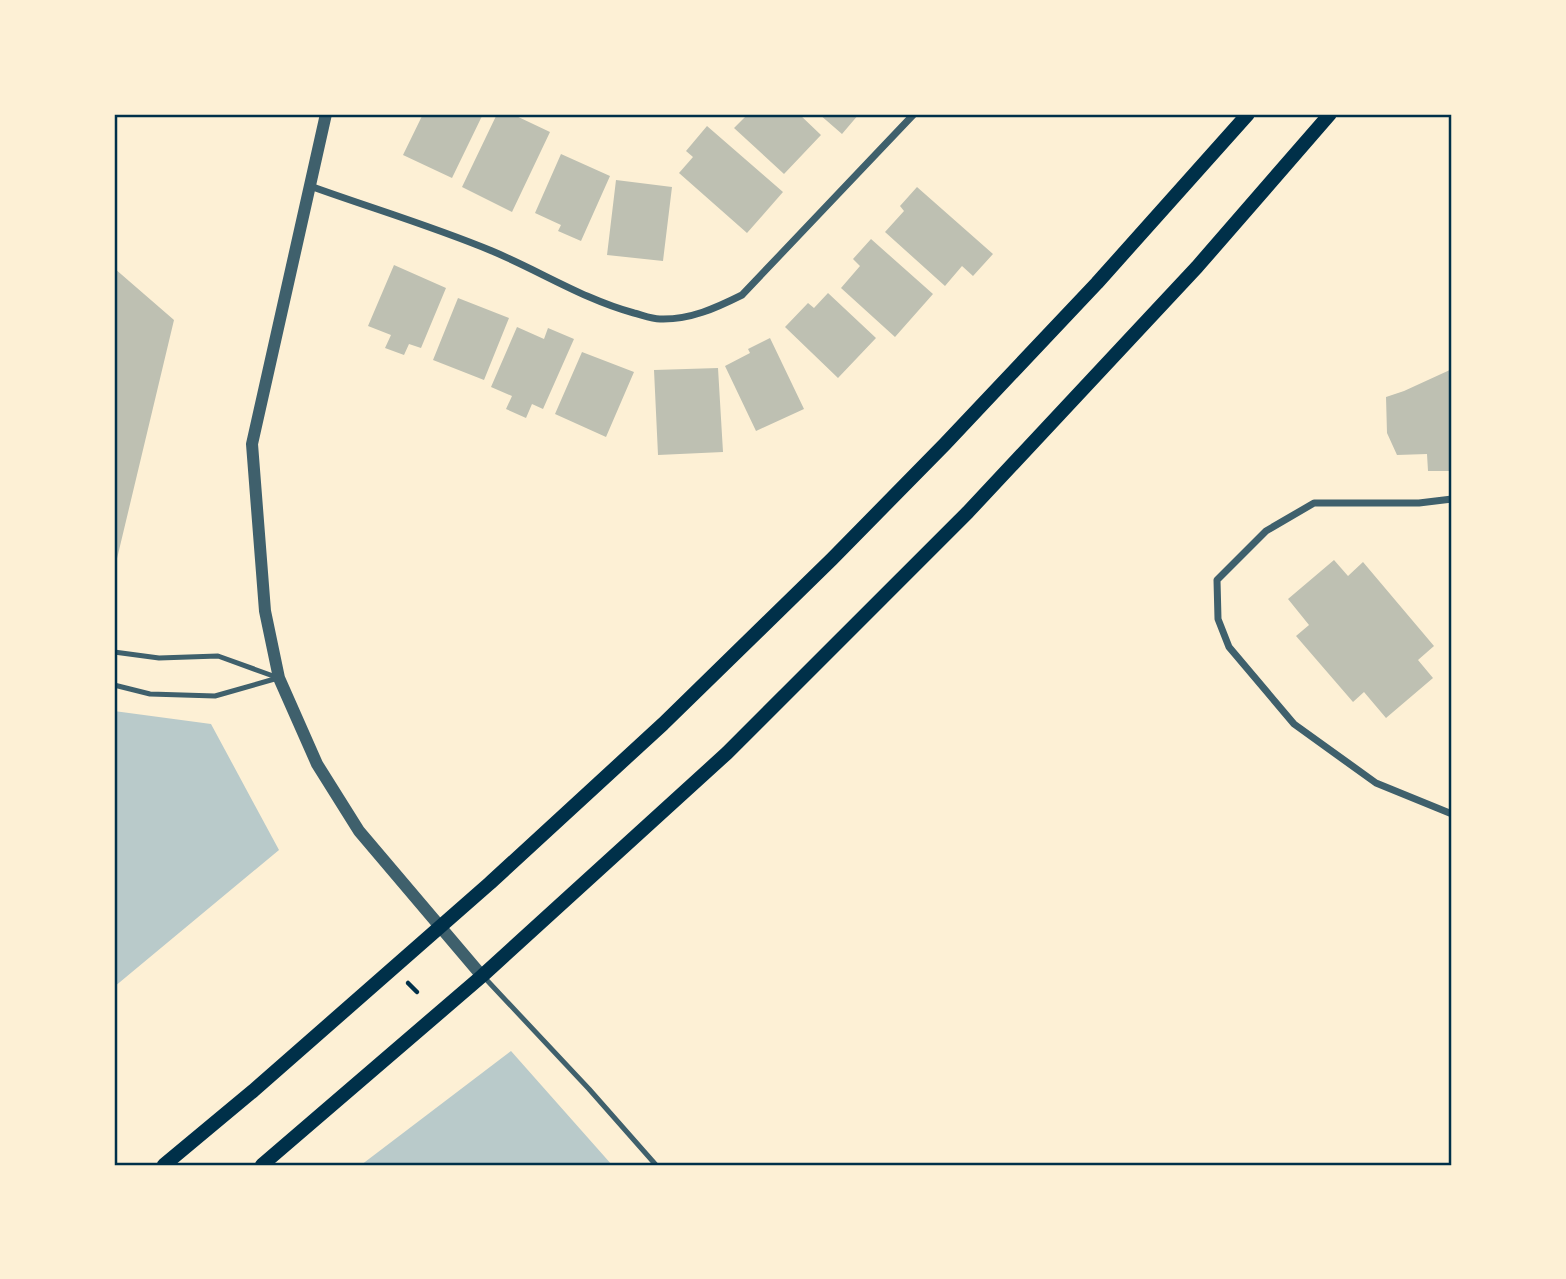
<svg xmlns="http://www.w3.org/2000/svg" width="1566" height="1279" viewBox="0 0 1566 1279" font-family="Overpass,sans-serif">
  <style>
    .green { fill: #b9caca }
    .building { fill: #bec0b2 }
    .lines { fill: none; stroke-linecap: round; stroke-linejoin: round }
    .path { stroke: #003049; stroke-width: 4.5 }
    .service { stroke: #3f606c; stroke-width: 5 }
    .minor { stroke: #3f606c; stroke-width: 7 }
    .tertiary { stroke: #3f606c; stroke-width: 12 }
    .secondary { stroke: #003049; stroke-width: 14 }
    .neatline { fill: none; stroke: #003049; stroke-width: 2.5 }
  </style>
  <rect width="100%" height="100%" fill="#fdf0d5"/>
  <!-- green -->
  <path class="green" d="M 114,711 L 211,724 L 279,850 L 114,987 Z
    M 511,1051 L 612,1165 L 361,1165 Z"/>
  <!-- building -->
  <path class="building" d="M 423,114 L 483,114 L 452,178 L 403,155 Z
    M 497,114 L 512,114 L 550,132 L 512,212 L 462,187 Z
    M 748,114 L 799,114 L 821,135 L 784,174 L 734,128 Z
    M 819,114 L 859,114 L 842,134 Z
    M 707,126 L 783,192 L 747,233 L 679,173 L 693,157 L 686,151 Z
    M 561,154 L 610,176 L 581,241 L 558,231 L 561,225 L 535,213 Z
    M 616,180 L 672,187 L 663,261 L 607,255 Z
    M 917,187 L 993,254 L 973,276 L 962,266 L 945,286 L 885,232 L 904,211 L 900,206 Z
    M 871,239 L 933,294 L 895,337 L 841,288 L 860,266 L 853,259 Z
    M 394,265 L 446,288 L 421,348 L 409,344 L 404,355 L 385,348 L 391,335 L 368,326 Z
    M 114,268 L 174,320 L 115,567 L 114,567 Z
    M 828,293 L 876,338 L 838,378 L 785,327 L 808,303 L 814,308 Z
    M 458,298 L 509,318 L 484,380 L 433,360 Z
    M 517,327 L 544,339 L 548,328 L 574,339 L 543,409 L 532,404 L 526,418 L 506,409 L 512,396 L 491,387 Z
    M 770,338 L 804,409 L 756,431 L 725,366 L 750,353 L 748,349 Z
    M 582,352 L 634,372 L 606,437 L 555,414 Z
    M 718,368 L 723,452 L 658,455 L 654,370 Z
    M 1452,369 L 1452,471 L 1428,471 L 1427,454 L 1397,455 L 1387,433 L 1386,397 L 1404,391 Z
    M 1334,560 L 1348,576 L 1363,562 L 1434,646 L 1418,660 L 1433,678 L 1386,718 L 1364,692 L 1353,702 L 1296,636 L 1309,625 L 1288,599 Z"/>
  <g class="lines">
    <!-- path -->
    <path class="path" d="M 408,983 L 417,992"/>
    <!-- service -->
    <path class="service" d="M 114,652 L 159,658 L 218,656 L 276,677
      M 114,685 L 150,694 L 215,696 L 278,678
      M 483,976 L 589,1089 L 656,1165"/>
    <!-- minor -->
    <path class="minor" d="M 310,186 C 371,208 432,226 492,251 C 540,271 583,299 634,313 C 642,315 652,319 660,319 C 690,320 716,308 742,295 L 914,114
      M 1452,499 L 1419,503 L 1314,503 L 1266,531 L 1217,580 L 1218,619 L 1229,647 L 1294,724 L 1376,783 L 1452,814"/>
    <!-- tertiary -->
    <path class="tertiary" d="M 326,114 L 252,444 L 265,611 L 279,678 L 317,764 L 359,831 L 482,976"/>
    <!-- secondary -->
    <path class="secondary" d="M 164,1165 L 253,1091 L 490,883 L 663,724 L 832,559 L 945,444 L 1097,283 L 1248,114
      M 262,1165 L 482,976 L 727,753 L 968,512 L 1197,267 L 1330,114"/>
  </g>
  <!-- border -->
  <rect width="1566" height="1279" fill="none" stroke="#fdf0d5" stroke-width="231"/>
  <rect x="116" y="116" width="1334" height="1048" class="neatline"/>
</svg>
